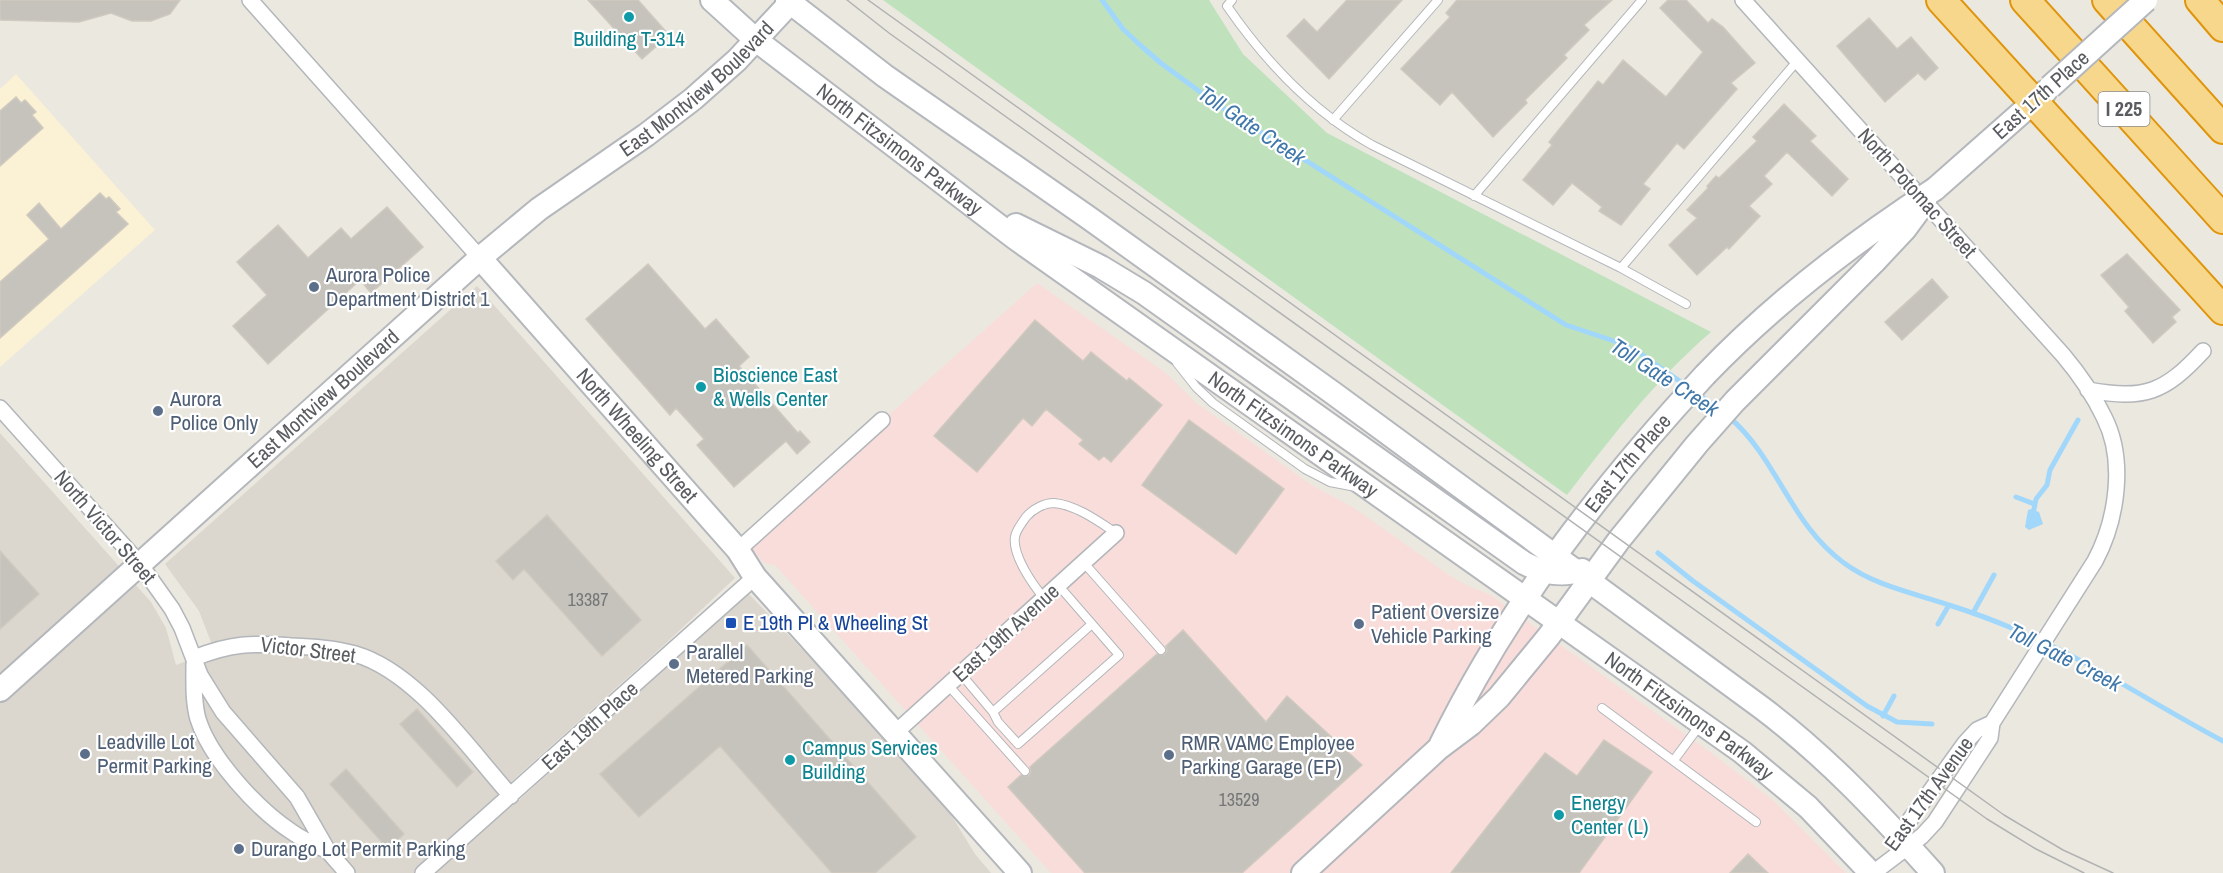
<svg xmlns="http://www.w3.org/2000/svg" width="2223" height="873" viewBox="0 0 2223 873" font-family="'Archivo Narrow',sans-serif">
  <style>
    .commercial { fill: #fbf1d5 }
    .education { fill: #dbd7ce }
    .medical { fill: #f9dddb }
    .green { fill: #bfe2bd }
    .water { fill: #a1d7fa }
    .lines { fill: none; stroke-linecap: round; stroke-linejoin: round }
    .stream { stroke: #a1d7fa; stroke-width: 5 }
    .building { fill: #c6c3bd; stroke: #cfc9bf; stroke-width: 1.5 }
    .lane-casing { stroke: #b3b6ba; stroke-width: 10 }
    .street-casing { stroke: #b3b6ba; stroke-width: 18 }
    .secondary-casing { stroke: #b4b7bc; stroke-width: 26 }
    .highway-casing { stroke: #df950c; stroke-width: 32 }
    .lane { stroke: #fff; stroke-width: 8 }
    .street { stroke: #fff; stroke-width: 15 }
    .secondary { stroke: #fff; stroke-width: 22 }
    .highway { stroke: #f7d78c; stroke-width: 28 }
    .tram { stroke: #b1b2b2; stroke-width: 1.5 }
    .secondary-bridge-casing { stroke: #b4b7bc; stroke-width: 26; stroke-linecap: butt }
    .secondary-bridge { stroke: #fff; stroke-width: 22 }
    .culture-dot { fill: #0f9aa8; stroke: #fff; stroke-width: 2 }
    .service-dot { fill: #5c6f8a; stroke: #fff; stroke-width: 2 }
    .transit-dot { fill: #1a4fb4; stroke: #fff; stroke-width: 2 }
    .labels { text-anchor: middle; stroke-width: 4.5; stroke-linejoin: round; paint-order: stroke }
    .number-label { font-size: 18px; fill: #747677 }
    .shield { fill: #fff; stroke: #8b8d90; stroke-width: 1.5 }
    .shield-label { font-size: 20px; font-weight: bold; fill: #595c60 }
    .culture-label { font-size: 21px; fill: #0d838f; stroke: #fff; text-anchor: start }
    .street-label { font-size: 21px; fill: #595c60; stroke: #fff }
    .service-label { font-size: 21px; fill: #4e5e75; stroke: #fff; text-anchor: start }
    .transit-label { font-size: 21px; fill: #164399; stroke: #fff; text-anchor: start }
    .water-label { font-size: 22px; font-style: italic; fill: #4178aa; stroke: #fff }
  </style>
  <rect width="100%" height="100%" fill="#ebe8e0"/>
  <!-- commercial -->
  <path class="commercial" d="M 16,74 L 155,230 L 0,367 L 0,89 Z"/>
  <!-- education -->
  <path class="education" d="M 477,286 L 735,578 L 664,645 L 504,788 L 517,802 L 748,593 L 934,787 L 975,854 L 991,873 L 0,873 L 0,433 L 151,602 L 166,628 L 176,665 L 214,650 L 199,611 L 165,564 Z"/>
  <!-- medical -->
  <path class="medical" d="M 1037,283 L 1166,373 L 1195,402 L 1310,484 L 1354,508 L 1452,577 L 1466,585 L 1489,594 L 1710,752 L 1774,801 L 1846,873 L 1051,873 L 775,565 L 764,563 L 746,542 Z"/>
  <!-- green -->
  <path class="green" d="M 883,0 L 1209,0 L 1243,54 L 1327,133 L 1711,332 C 1655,380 1612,437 1567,495 Z"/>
  <!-- water -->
  <path class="water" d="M 2035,508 L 2036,511 L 2039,512 L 2043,524 L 2029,530 L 2025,527 L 2028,510 Z"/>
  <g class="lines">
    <!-- stream -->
    <path class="stream" d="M 1102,0 L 1123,29 L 1140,45 L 1162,64 L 1218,105 L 1566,325 L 1620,343 L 1638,352 L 1688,387
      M 1696,392 L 1719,410
      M 1729,417 C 1778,459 1790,524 1844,563 C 1875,586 1914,593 1949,605 C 1971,612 1993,620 2014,629 C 2087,659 2153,704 2223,741
      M 2016,497 L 2034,504
      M 2033,514 L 2036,499 L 2047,485 L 2050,470 L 2078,420
      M 1658,553 L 1693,581 L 1867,706 L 1897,722 L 1932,724
      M 1973,613 L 1994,575
      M 1938,624 L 1949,605
      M 1883,716 L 1894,696"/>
  </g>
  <!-- building -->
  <path class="building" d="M 0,0 L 180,0 L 170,14 L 151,21 L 132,21 L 111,13 L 79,22 L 0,20 Z
    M 588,0 L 638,0 L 669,35 L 642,59 Z
    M 1347,0 L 1402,0 L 1329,79 L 1287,36 L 1304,19 L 1317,32 Z
    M 1457,0 L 1612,0 L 1584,25 L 1589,30 L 1564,55 L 1567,58 L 1525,100 L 1527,103 L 1493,137 L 1452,92 L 1440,105 L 1401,69 L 1450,17 L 1446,13 Z
    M 1668,0 L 1686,0 L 1708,23 L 1712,19 L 1723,27 L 1755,63 L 1731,83 L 1737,89 L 1684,149 L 1677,143 L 1643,184 L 1650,189 L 1621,225 L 1599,211 L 1602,207 L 1572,183 L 1553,205 L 1523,180 L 1552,145 L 1549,142 L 1598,81 L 1603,85 L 1623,60 L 1666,97 L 1703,52 L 1660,8 Z
    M 1869,18 L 1897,49 L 1911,37 L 1938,68 L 1925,80 L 1918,73 L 1885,102 L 1837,46 Z
    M 16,97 L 21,103 L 25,100 L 36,112 L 32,115 L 43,128 L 0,166 L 0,111 Z
    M 1784,104 L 1816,136 L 1810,141 L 1848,179 L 1832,196 L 1787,152 L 1764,176 L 1772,184 L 1749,206 L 1760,216 L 1729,249 L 1727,247 L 1697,275 L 1669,245 L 1697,218 L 1687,210 L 1708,188 L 1707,186 L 1716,176 L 1719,178 L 1757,141 L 1753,137 Z
    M 100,193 L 106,199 L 109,197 L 120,209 L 116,212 L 128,224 L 0,338 L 0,282 L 49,239 L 27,215 L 39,203 L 61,229 Z
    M 387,207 L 423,247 L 371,293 L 360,280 L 268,364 L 233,326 L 267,295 L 237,262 L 278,225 L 308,258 L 341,228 L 351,239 Z
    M 2127,254 L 2180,310 L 2172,317 L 2176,322 L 2153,343 L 2125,311 L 2129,307 L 2101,275 Z
    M 648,264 L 705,329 L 716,319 L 749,357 L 739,366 L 798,433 L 800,431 L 810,442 L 797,454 L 786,441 L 734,487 L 697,445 L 704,439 L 676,408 L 670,415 L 586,319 Z
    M 1932,279 L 1948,297 L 1902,340 L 1885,322 Z
    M 1035,320 L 1083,361 L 1091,352 L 1127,381 L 1129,378 L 1162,405 L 1111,462 L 1104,456 L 1099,460 L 1079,444 L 1083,440 L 1046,409 L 1032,426 L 1023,418 L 977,472 L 934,436 Z
    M 1189,420 L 1284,489 L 1236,554 L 1142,485 Z
    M 547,515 L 641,620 L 602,656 L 524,569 L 513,580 L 496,561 Z
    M 0,551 L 39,594 L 0,629 Z
    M 1183,630 L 1266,722 L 1287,696 L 1362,765 L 1242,873 L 1085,873 L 1008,787 L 1021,775 L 1029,776 L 1031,772 L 1030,767 L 1157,654 L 1164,655 L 1167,651 L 1166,646 Z
    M 747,645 L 916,837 L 875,873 L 832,873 L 720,746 L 639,817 L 600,774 Z
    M 417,709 L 473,772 L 457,787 L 400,724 Z
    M 1604,740 L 1652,772 L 1579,873 L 1451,873 L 1545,753 L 1577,776 Z
    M 346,769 L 404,834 L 388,849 L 330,784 Z
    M 1748,854 L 1768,873 L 1730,873 Z"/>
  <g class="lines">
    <!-- lane casing -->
    <g class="lane-casing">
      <path id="lane" d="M 1232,0 L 1227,6 C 1265,61 1313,112 1372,145 L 1621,268 L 1686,304
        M 1333,120 L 1438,0
        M 1474,196 L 1642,0
        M 1621,268 L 1798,60
        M 1177,363 L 1196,387 L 1213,403 L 1305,469 L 1330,482 L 1356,487
        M 1084,563 L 1161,650
        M 1044,598 C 1033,585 1012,555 1015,537 C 1016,530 1022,523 1026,517 C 1033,509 1044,503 1054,503 C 1076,505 1098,521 1116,533
        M 961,674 L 993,712 L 998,722 L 1018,744 L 1119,655 L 1059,586
        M 948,685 L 1025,771
        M 1602,708 L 1756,822
        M 993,712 L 1092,624
        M 1674,760 L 1700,725"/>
    </g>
    <!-- street casing -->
    <g class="street-casing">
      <path id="street" d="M 250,0 L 480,258
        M 1743,0 L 2063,355 C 2079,374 2094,396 2104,417 C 2126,460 2117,520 2095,561 L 1992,723 L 1990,738 L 1935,822 L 1922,836 L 1873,873
        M 2088,390 C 2145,400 2164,393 2203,351
        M 0,408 L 140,564 L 172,609 L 182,628 L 200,675 L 223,712 L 297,797 L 328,851 L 347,873
        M 738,550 L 882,420
        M 194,658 C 232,643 251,643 291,646 C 312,647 334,648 355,654 C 417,672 468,748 511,796
        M 194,664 C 194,682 193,702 198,719 C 210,758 258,810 292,832 C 303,840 316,845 328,851
        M 895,733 L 1116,533
        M 1894,842 L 1965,743 L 1977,730 L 1992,723
        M 423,873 L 755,577"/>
    </g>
    <!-- secondary casing -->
    <g class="secondary-casing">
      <g id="secondary">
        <path id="s1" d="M 712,0 L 756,40 L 1015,238 L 1742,752 L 1808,807 L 1871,873"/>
        <path d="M 787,0 L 885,76 L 1089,218 L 1333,393 L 1762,708 C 1827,757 1879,813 1933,873"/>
        <path d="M 1935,189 L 2045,92"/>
        <path d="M 1016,225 L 1101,267 L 1144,293 L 1524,563 C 1543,573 1561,577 1582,570"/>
        <path id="s2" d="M 480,258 L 738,550 L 755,577 L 1020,873"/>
        <path id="s3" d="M 0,690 L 480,258 L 539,209 L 646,135 L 693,99 L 737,60 L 790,3"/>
        <path id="s4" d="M 1441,744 C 1508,607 1602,486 1705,375"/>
        <path d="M 1303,873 L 1439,748 L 1471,724 L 1499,697 L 1549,636 L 1619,540 L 1697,444 L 1735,401 L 1875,261"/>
      </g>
    </g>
    <!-- highway casing -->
    <g class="highway-casing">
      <path id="highway" d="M 1941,0 L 2223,310
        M 2025,0 L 2223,219
        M 2107,0 L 2223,129
        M 2200,0 L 2223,27"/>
    </g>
    <!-- lane -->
    <use href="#lane" class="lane"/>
    <!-- street -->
    <use href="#street" class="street"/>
    <!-- secondary -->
    <use href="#secondary" class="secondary"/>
    <!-- highway -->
    <use href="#highway" class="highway"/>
    <!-- tram -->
    <path class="tram" d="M 847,0 L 889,33 L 1987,819 L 2036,849 L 2084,873
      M 868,0 L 2004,815 L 2063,850 L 2113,873"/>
    <!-- secondary-bridge casing -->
    <g class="secondary-bridge-casing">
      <path id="secondary-bridge" d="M 2050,87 L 2146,0
        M 1875,261 L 1905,229 L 1925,202
        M 1705,375 C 1773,304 1852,243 1935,189"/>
    </g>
    <!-- secondary-bridge -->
    <use href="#secondary-bridge" class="secondary-bridge"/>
  </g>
  <!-- markers -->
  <g class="culture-dot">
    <circle cx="629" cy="17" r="6"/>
    <circle cx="701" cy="387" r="6"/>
    <circle cx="790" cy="760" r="6"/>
    <circle cx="1559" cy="815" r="6"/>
  </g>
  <g class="service-dot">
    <circle cx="314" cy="287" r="6"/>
    <circle cx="158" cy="411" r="6"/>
    <circle cx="1359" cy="624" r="6"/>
    <circle cx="674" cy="664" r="6"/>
    <circle cx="85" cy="754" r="6"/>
    <circle cx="1169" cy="755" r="6"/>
    <circle cx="239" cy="849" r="6"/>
  </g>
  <rect class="transit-dot" x="725" y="617" width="12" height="12" rx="3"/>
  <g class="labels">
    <!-- number labels -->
    <g class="number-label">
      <text x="588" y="606">13387</text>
      <text x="1239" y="806">13529</text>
    </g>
    <!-- shield labels -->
    <rect class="shield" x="2098.5" y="92" width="51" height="34" rx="4.5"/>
    <g class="shield-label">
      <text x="2124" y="116">I 225</text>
    </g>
    <!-- culture labels -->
    <g class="culture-label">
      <text x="629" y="46" text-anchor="middle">Building T-314</text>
      <text x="713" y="382">Bioscience East<tspan x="713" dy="24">&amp; Wells Center</tspan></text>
      <text x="802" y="755">Campus Services<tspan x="802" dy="24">Building</tspan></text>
      <text x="1571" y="810">Energy<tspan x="1571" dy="24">Center (L)</tspan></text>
    </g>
    <!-- street labels -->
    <g class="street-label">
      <text dy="7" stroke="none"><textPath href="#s3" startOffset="921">East Montview Boulevard</textPath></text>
      <text transform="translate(2041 95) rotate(-42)" y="7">East 17th Place</text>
      <text dy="7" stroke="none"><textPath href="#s1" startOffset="240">North Fitzsimons Parkway</textPath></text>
      <text transform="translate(1917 193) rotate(48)" y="7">North Potomac Street</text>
      <text dy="7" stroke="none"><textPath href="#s3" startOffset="435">East Montview Boulevard</textPath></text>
      <text dy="7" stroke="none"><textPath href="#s1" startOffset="726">North Fitzsimons Parkway</textPath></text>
      <text dy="7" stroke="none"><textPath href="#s2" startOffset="237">North Wheeling Street</textPath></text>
      <text dy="7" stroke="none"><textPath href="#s4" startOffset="338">East 17th Place</textPath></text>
      <text transform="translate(105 527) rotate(49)" y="7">North Victor Street</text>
      <text transform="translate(1006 633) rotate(-42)" y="7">East 19th Avenue</text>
      <text transform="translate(308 650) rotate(7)" y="7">Victor Street</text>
      <text dy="7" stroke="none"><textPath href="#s1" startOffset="1212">North Fitzsimons Parkway</textPath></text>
      <text transform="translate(590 726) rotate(-42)" y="7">East 19th Place</text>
      <text transform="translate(1929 794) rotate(-54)" y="7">East 17th Avenue</text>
    </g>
    <!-- service labels -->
    <g class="service-label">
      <text x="326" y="282">Aurora Police<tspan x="326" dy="24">Department District 1</tspan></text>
      <text x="170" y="406">Aurora<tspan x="170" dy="24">Police Only</tspan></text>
      <text x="1371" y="619">Patient Oversize<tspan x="1371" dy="24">Vehicle Parking</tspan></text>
      <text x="686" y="659">Parallel<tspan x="686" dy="24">Metered Parking</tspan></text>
      <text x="97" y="749">Leadville Lot<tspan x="97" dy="24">Permit Parking</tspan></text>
      <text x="1181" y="750">RMR VAMC Employee<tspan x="1181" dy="24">Parking Garage (EP)</tspan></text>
      <text x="251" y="856">Durango Lot Permit Parking</text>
    </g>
    <!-- transit labels -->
    <g class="transit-label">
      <text x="743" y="630">E 19th Pl &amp; Wheeling St</text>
    </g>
    <!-- water labels -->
    <g class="water-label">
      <text transform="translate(1252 125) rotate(34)" y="8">Toll Gate Creek</text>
      <text transform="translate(1665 377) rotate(33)" y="8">Toll Gate Creek</text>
      <text transform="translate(2065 657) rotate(27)" y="8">Toll Gate Creek</text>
    </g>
  </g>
</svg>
